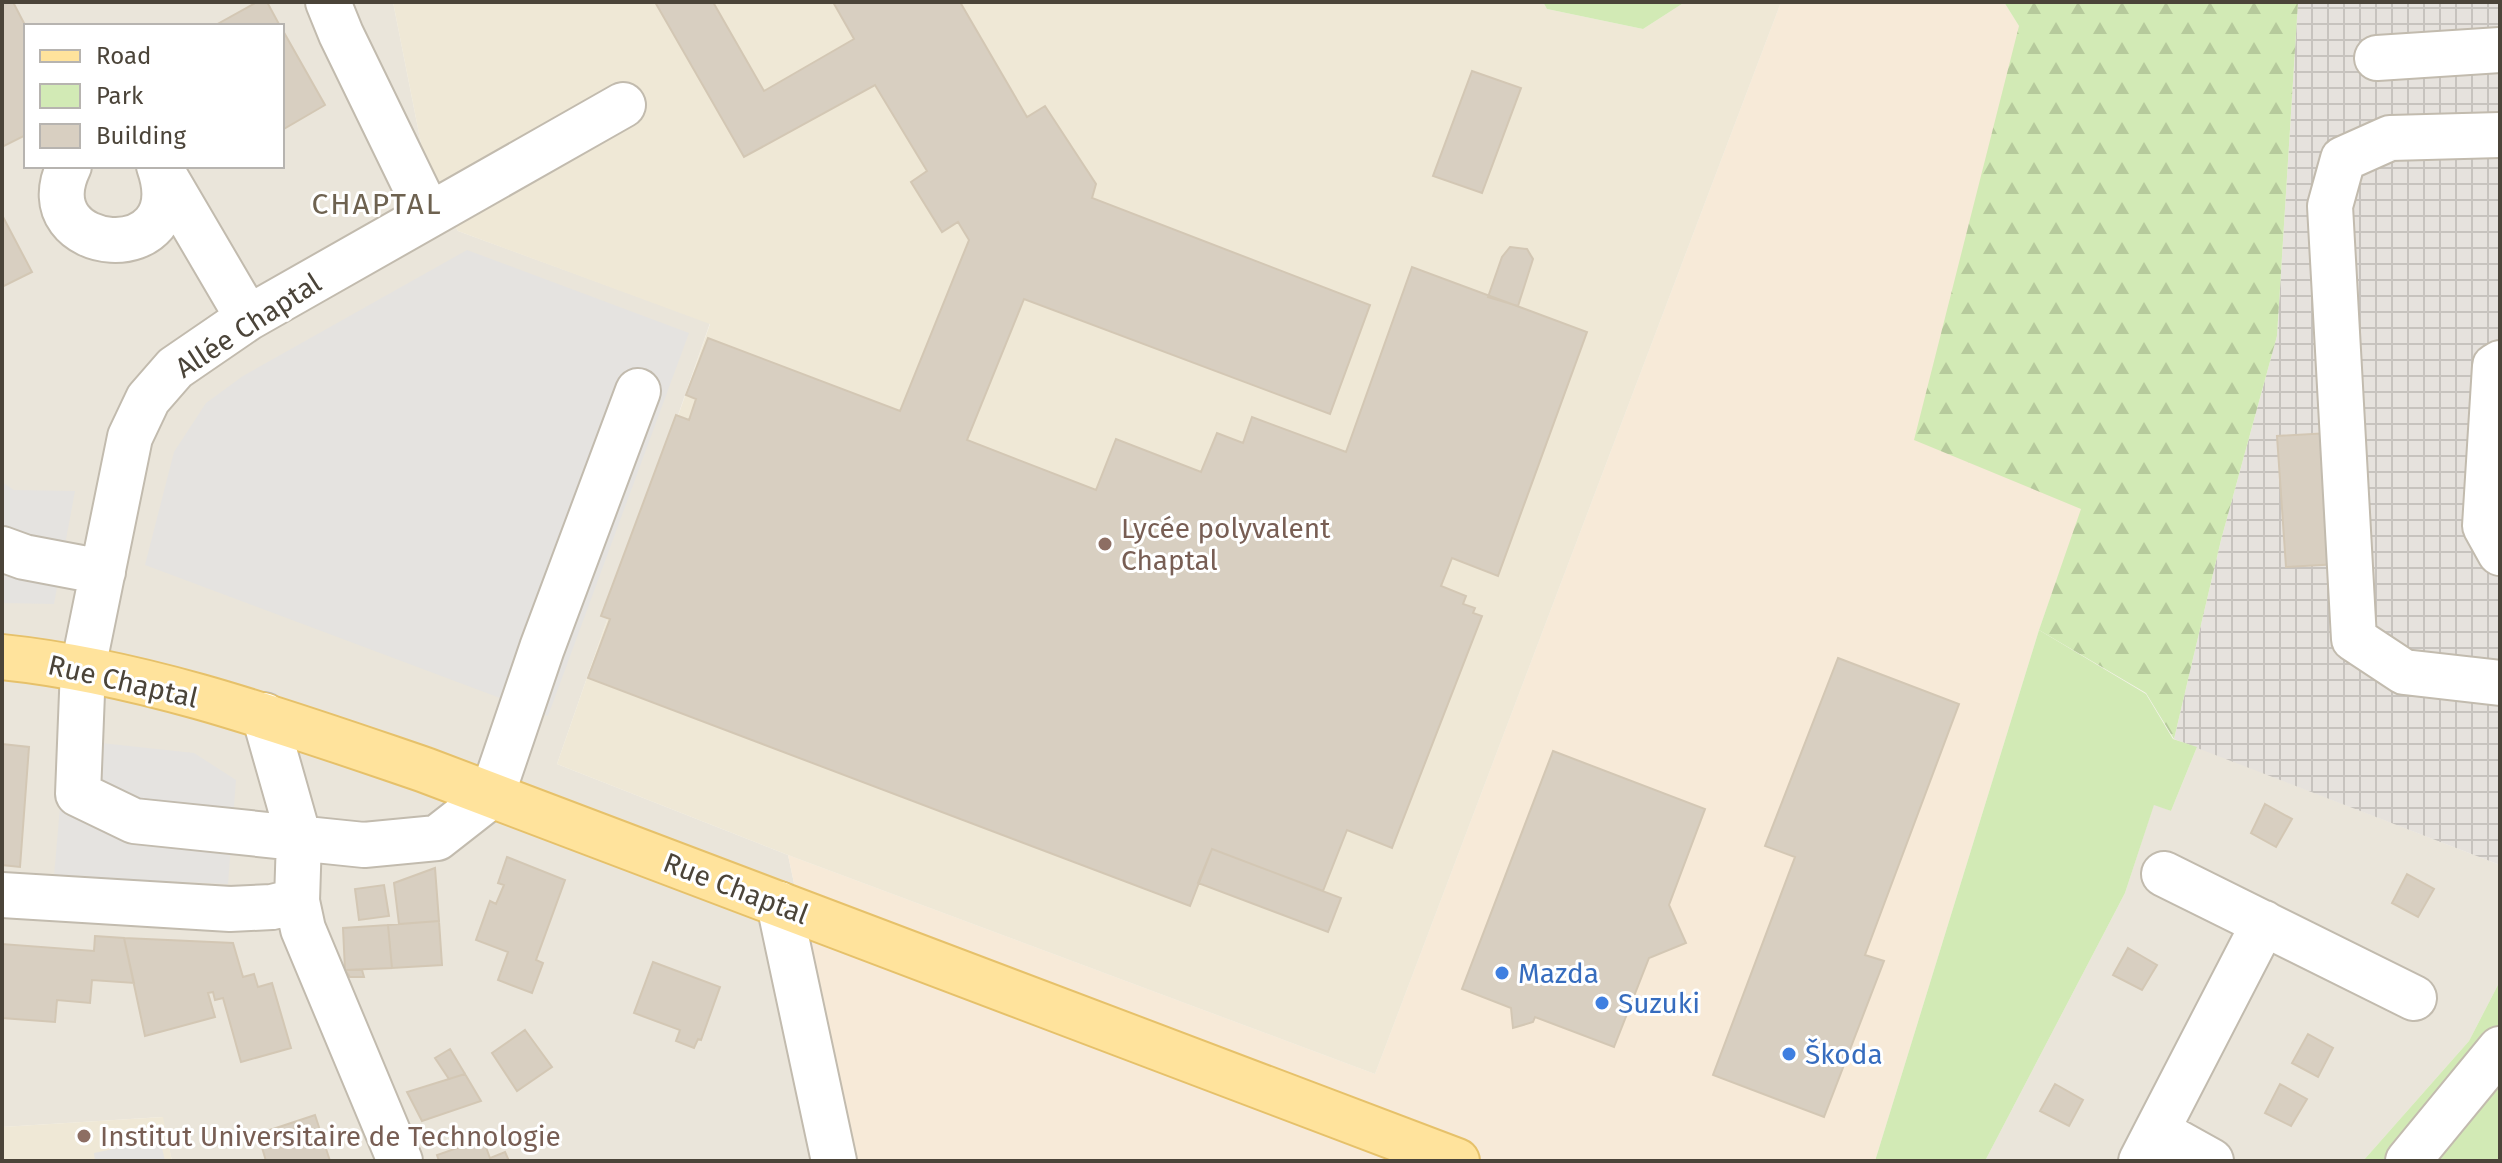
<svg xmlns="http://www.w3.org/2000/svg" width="2502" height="1163" viewBox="0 0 2502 1163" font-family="'Fira Sans',sans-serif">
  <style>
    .residential { fill: #eae5da; fill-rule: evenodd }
    .commercial { fill: #f7ead8 }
    .industrial { fill: url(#industrial-grid) }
    .education { fill: #efe8d6 }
    .green { fill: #d2eab5 }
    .forest { fill: url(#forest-firs) }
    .parking { fill: #e5e3e0 }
    .building { fill: #d8cfc1; stroke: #d3c7b4; stroke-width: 2 }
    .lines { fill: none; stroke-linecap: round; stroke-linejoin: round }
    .minor-casing { stroke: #c2bbae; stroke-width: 48 }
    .major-casing { stroke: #e6c16a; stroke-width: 48 }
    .minor { stroke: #fff; stroke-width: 44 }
    .major { stroke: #ffe39c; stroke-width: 44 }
    .education-dot { fill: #8d6e63; stroke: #fff; stroke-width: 3 }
    .shop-dot { fill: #3f7fe0; stroke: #fff; stroke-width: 3 }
    .labels { text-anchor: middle; stroke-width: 6; stroke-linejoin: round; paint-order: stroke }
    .street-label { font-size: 28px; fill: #4b4439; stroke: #fff }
    .education-label { font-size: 28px; fill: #785e54; stroke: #fff; text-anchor: start }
    .shop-label { font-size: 28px; fill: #366cbe; stroke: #fff; text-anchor: start }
    .neighbourhood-label { font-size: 30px; letter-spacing: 2px; fill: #6e6250; stroke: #fff }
  </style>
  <defs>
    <pattern id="industrial-grid" width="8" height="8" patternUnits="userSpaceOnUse" patternTransform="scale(2)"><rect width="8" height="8" fill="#e6e2dd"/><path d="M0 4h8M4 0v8" fill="none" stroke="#c7c3be"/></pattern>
    <pattern id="forest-firs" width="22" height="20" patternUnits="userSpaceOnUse" patternTransform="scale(2)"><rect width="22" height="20" fill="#d2eab5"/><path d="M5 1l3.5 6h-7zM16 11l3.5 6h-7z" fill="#b6ca9c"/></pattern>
  </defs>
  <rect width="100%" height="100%" fill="#f6f3ec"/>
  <!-- residential -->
  <path class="residential" d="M 2,2 L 393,2 L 427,174 L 458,231 L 710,323 L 557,764 L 788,855 L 853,1161 L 172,1161 L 162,1117 L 2,1127 ZM 26,26 L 282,26 L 282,166 L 26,166 Z
    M 2197,747 L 2500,865 L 2500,981 L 2469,1041 L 2363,1161 L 1985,1161 L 2125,893 L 2154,804 L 2171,811 Z"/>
  <!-- commercial -->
  <path class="commercial" d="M 1781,2 L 2004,2 L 2019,26 L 2082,509 L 2039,630 L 1875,1161 L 853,1161 L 788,855 L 1375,1074 Z"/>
  <!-- industrial -->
  <path class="industrial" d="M 2298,2 L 2500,2 L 2500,865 L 2174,739 L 2221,540 L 2277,336 Z"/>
  <!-- education -->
  <path class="education" d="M 393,2 L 1543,2 L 1547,9 L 1643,29 L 1685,2 L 1781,2 L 1375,1074 L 788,855 L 557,764 L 710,324 L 458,231 L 427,174 Z
    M 163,1117 L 172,1161 L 2,1161 L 2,1127 Z"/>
  <!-- green -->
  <path class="green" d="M 1543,2 L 1685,2 L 1643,29 L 1547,9 Z
    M 2039,630 L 2146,694 L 2173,739 L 2197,747 L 2171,811 L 2154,805 L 2125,893 L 1985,1161 L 1875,1161 Z
    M 2500,981 L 2500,1161 L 2363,1161 L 2469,1041 Z"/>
  <!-- forest -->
  <path class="forest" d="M 2004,2 L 2298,2 L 2277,336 L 2221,540 L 2174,739 L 2146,693 L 2039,630 L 2081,509 L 1914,440 L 2019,26 Z"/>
  <!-- parking -->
  <path class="parking" d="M 467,250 L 689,333 L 548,716 L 145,565 L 174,452 L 206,403 L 243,376 Z
    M 2,482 L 14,490 L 75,491 L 54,604 L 2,603 Z
    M 101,743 L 194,753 L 236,780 L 228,884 L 54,876 L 62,784 Z
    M 160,1139 L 165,1161 L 95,1161 L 94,1153 Z"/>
  <!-- building -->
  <path class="building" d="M 2,2 L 13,2 L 26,27 L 26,135 L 2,147 Z
    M 257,2 L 267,2 L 280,26 L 214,26 Z
    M 655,2 L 713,2 L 764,91 L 854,39 L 833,2 L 960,2 L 1027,117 L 1045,106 L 1096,184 L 1092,198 L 1370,305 L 1330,414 L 1024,299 L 967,440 L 1096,490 L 1116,439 L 1201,472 L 1217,433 L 1243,443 L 1252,417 L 1346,452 L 1412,267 L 1587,332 L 1498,576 L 1452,558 L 1441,586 L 1466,596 L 1463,604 L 1475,608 L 1473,613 L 1482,616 L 1392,848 L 1347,830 L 1323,891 L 1212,849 L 1190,906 L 588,678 L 610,619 L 601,616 L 676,415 L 689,420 L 696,399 L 686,395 L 708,338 L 900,411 L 969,240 L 958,222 L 942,232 L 911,182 L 927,171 L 875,85 L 744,157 Z
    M 282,29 L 325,105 L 282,130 Z
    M 1472,71 L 1521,88 L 1482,193 L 1433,176 Z
    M 2,215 L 32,272 L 2,287 Z
    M 1510,247 L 1527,249 L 1533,259 L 1518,306 L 1488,297 L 1502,257 Z
    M 2329,433 L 2339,564 L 2286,567 L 2277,436 Z
    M 1838,658 L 1959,704 L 1865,955 L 1884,961 L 1824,1117 L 1713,1075 L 1795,857 L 1765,846 Z
    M 2,744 L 29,747 L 20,867 L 2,865 Z
    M 1553,751 L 1705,809 L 1669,905 L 1686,943 L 1649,958 L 1614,1047 L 1535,1017 L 1533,1022 L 1513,1028 L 1511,1008 L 1462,989 Z
    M 2265,804 L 2292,819 L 2276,847 L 2251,833 Z
    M 1212,849 L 1341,898 L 1328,932 L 1198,883 Z
    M 507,857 L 565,880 L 536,960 L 543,963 L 532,993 L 498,980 L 508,952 L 476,940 L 490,901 L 496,904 L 504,885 L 498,883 Z
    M 435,868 L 439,921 L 399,924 L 394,883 Z
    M 2407,874 L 2434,889 L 2418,917 L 2392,903 Z
    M 384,885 L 389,916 L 359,920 L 355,889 Z
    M 439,921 L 442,965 L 392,968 L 388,925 Z
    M 388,925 L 392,968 L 345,970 L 343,928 Z
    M 95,936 L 124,938 L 134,983 L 92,980 L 90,1003 L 57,1000 L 55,1022 L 2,1018 L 2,944 L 94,951 Z
    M 124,938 L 233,943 L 243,977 L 254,974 L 258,987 L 272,983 L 291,1048 L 241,1062 L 223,998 L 215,1000 L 213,992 L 208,993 L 215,1017 L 145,1036 Z
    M 2128,948 L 2157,965 L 2142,990 L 2113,975 Z
    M 653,962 L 720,987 L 701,1040 L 698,1039 L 694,1048 L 676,1041 L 680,1030 L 634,1013 Z
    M 345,970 L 362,970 L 364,977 L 350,977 Z
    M 525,1030 L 552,1067 L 517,1091 L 492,1053 Z
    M 2308,1034 L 2333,1048 L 2318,1077 L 2292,1063 Z
    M 450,1049 L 465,1074 L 449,1079 L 435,1058 Z
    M 465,1074 L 481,1101 L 422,1121 L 407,1092 Z
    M 2055,1084 L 2083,1100 L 2069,1126 L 2040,1111 Z
    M 2280,1084 L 2307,1099 L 2291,1126 L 2265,1113 Z
    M 315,1115 L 330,1161 L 266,1161 L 258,1134 Z
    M 483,1139 L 491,1161 L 439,1161 L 437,1155 Z
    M 505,1152 L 509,1161 L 491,1161 L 490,1158 Z"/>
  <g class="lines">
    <!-- minor casing -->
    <g class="minor-casing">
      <path id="minor" d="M 328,2 L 341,34 L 429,215
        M 2377,58 L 2500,50
        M 623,105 L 248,318 L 175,368 L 148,399 L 130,437 L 83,668 L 78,794 L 134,821 L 364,845 L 437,838 L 492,795 L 542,648 L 638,391
        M 2500,135 L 2390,138 L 2343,159 L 2330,206 L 2354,639 L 2404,672 L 2500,683
        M 69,166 C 25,257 196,272 159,166
        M 160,168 L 248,318
        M 2500,363 L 2495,366 L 2485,526 L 2500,553
        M 2,549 L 24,557 L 103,572
        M 264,715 L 299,838 L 297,901 L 303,929 L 400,1161
        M 2164,874 L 2414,998
        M 2,895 L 230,909 L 272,907 L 297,901
        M 779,904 L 834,1161
        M 2157,1131 L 2211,1161
        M 2141,1161 L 2264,923
        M 2408,1161 L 2500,1049"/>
    </g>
    <!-- major casing -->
    <g class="major-casing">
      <path id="major" d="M 2,657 C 147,672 287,723 425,770 L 1457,1161"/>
    </g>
    <!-- minor -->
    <use href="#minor" class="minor"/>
    <!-- major -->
    <use href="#major" class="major"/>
  </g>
  <!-- markers -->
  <g class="education-dot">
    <circle cx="1105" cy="544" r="8"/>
    <circle cx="84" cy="1136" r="8"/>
  </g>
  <g class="shop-dot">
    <circle cx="1502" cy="973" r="8"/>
    <circle cx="1602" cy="1003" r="8"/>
    <circle cx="1789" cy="1054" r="8"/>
  </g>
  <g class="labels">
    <!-- street labels -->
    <g class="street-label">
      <text transform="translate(248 325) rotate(-33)" y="10">Allée Chaptal</text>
      <text transform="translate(123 681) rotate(13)" y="10">Rue Chaptal</text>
      <text transform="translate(736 888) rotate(21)" y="10">Rue Chaptal</text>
    </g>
    <!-- education labels -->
    <g class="education-label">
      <text x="1121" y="538">Lycée polyvalent<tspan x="1121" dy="32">Chaptal</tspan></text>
      <text x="100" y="1146">Institut Universitaire de Technologie</text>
    </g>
    <!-- shop labels -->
    <g class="shop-label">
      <text x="1518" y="983">Mazda</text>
      <text x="1618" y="1013">Suzuki</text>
      <text x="1805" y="1064">Škoda</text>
    </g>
    <!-- neighbourhood labels -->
    <g class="neighbourhood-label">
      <text x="377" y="214">CHAPTAL</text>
    </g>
  </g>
  <!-- border -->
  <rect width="2502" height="1163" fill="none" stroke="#4b4439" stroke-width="8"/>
  <!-- legend -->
  <rect x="24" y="24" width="260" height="144" fill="#ffffff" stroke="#b7b4b0" stroke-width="2"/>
  <rect x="40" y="50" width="40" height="12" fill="#ffe39c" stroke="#b7b4b0" stroke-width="2"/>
  <text x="96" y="64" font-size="24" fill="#4b4439">Road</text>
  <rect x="40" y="84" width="40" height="24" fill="#d2eab5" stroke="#b7b4b0" stroke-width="2"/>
  <text x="96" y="104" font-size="24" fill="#4b4439">Park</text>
  <rect x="40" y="124" width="40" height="24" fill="#d8cfc1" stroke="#b7b4b0" stroke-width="2"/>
  <text x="96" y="144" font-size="24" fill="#4b4439">Building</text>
</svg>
